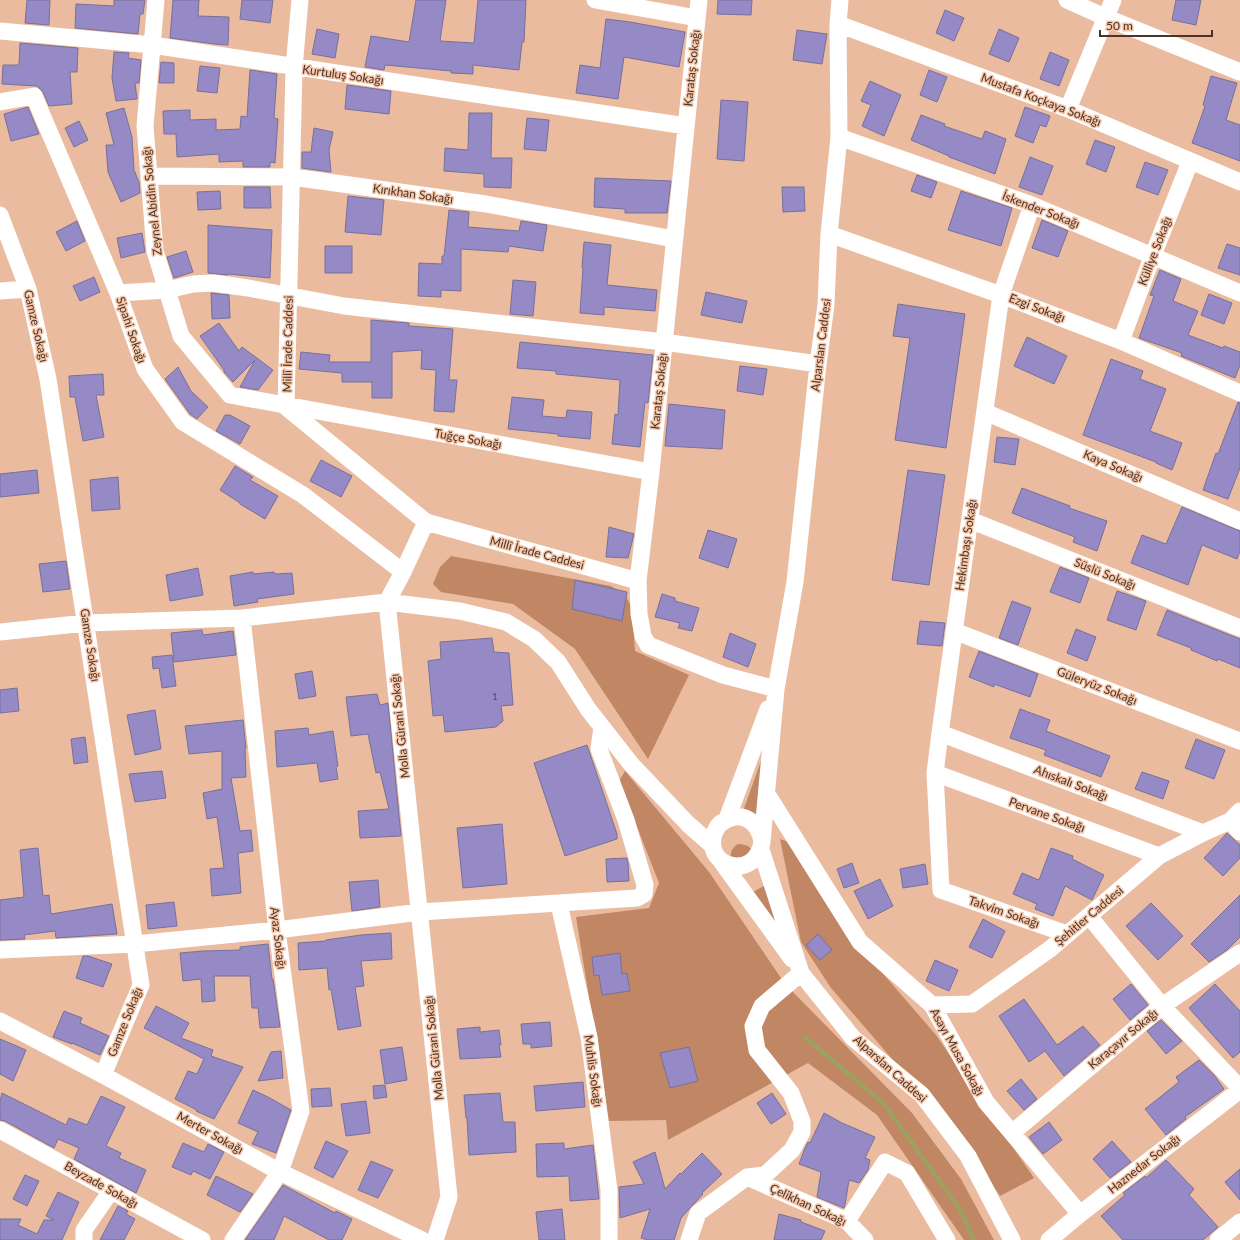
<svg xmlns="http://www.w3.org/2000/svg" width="1240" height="1240" viewBox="0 0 1240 1240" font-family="Lato,sans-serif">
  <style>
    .green { fill: #c18764 }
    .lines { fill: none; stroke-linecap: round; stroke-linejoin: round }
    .stream { stroke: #9ca15f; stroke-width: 4.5 }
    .building { fill: #958ac6; stroke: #77709b }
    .minor { stroke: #fff; stroke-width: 17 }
    .labels { text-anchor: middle; stroke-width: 3; stroke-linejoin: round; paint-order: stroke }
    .number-label { font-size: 10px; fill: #5a4a50 }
    .street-label { font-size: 12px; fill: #473529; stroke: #f7c7ab }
  </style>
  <rect width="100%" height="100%" fill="#eabb9f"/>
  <!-- green -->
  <path class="green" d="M 451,556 L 611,586 L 626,596 L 632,608 L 635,651 L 689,675 L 648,759 L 575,649 L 513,604 L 441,592 L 433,584 L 440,567 Z
    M 776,719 L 765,821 L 742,814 Z
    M 625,771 L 709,872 L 785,984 L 912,1113 L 961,1179 L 994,1240 L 964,1240 L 877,1115 L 808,1063 L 668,1140 L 666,1120 L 609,1121 L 576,917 L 649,908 L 659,883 L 619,781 Z
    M 780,839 L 792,843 L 853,939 L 936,1035 L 1034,1178 L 1000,1196 L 981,1167 L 930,1103 L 831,988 L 801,942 Z
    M 738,844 C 748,844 754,848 753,858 L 731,859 C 730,852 732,848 738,844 Z
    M 769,883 L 790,955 L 746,896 Z"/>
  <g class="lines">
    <!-- stream -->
    <path class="stream" d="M 805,1037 L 884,1104 L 959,1208 L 974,1240"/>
  </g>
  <!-- building -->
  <path class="building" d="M 27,0 L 50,0 L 49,25 L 25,23 Z
    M 114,0 L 145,0 L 143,14 L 140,14 L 138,34 L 75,28 L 76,4 L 114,6 Z
    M 173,0 L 199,0 L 198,16 L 229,17 L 228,45 L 215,44 L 170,38 Z
    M 242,0 L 273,0 L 270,23 L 240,19 Z
    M 416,0 L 446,0 L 440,41 L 474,43 L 478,0 L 526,0 L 524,42 L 522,42 L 519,70 L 473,65 L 473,74 L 451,73 L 451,71 L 385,65 L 384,70 L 365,67 L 371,36 L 409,42 Z
    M 718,0 L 752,0 L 751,15 L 717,14 Z
    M 1176,0 L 1201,0 L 1196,25 L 1172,20 Z
    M 945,10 L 964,18 L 954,41 L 936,33 Z
    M 606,19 L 630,22 L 685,32 L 679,67 L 624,57 L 618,99 L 576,93 L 580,65 L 600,68 Z
    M 317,29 L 339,34 L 335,58 L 312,54 Z
    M 999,29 L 1019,38 L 1009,62 L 989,54 Z
    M 797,30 L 827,34 L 822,64 L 793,60 Z
    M 20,43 L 78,48 L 77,72 L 70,72 L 72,104 L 49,106 L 43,92 L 37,86 L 2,84 L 3,65 L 19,65 Z
    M 114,52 L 129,53 L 128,58 L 141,60 L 139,83 L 135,83 L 137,99 L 116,101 L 112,78 Z
    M 1050,52 L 1069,60 L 1059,86 L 1040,79 Z
    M 161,62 L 174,63 L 174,83 L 159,83 Z
    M 200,66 L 220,68 L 217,93 L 197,91 Z
    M 250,70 L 277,74 L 274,118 L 278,119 L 275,163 L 270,162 L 270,167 L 243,167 L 243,161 L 219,162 L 219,154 L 177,157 L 176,134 L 164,134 L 163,111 L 190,110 L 190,120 L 216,119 L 216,130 L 240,129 L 241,116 L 247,117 Z
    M 929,70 L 947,77 L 937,102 L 920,95 Z
    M 1211,76 L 1237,83 L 1226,120 L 1240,125 L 1240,161 L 1192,143 L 1205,106 L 1203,105 Z
    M 870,81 L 901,95 L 884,136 L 862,126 L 871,105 L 861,101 Z
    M 347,85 L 391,91 L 389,114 L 345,109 Z
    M 721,100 L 748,102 L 744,161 L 717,159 Z
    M 28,107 L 39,134 L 11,141 L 4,114 Z
    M 1025,107 L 1050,116 L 1046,127 L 1040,125 L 1033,143 L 1015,136 Z
    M 124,108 L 132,137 L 134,170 L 139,182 L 140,193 L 121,202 L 108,172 L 106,145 L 114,145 L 106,113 Z
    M 469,113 L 492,113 L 491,158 L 512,158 L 511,188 L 484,187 L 484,174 L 444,171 L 445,148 L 468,150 Z
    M 921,115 L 945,124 L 944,126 L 982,139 L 985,131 L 1006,139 L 995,174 L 949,157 L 949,156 L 911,140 Z
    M 527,118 L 549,120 L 546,151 L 524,149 Z
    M 79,121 L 88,140 L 74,147 L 65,128 Z
    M 314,128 L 333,132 L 329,150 L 331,172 L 302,168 L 302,152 L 311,152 Z
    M 1095,140 L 1115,147 L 1106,172 L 1086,164 Z
    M 1030,157 L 1053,166 L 1042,195 L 1019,187 Z
    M 1145,162 L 1168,170 L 1158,195 L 1136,187 Z
    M 917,175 L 937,182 L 931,198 L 911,191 Z
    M 595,178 L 671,181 L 667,213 L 625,213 L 625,209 L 594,207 Z
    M 244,187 L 270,187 L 271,208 L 244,208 Z
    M 782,187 L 804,187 L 805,211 L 783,212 Z
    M 220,191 L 221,209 L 198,210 L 197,192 Z
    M 961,191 L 1012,208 L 1001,246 L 948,230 Z
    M 348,196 L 384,200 L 381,235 L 345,232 Z
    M 449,210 L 469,212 L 468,227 L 519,231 L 521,221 L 547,225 L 543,251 L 509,246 L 508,252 L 461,249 L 461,291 L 441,290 L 441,297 L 418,296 L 419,263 L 442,264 L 442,256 L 444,256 Z
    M 1042,220 L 1068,231 L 1058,257 L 1032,248 Z
    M 77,221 L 85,241 L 66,251 L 56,232 Z
    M 208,225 L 272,230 L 270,278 L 228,274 L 228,275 L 208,273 Z
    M 142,233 L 145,252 L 121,258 L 117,238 Z
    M 584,242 L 611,245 L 607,285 L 657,290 L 655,311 L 604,307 L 604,315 L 580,313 L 583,268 L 582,268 Z
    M 1227,244 L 1240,248 L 1240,275 L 1218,268 Z
    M 325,246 L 352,246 L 352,273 L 325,273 Z
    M 186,251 L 193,272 L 174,278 L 167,257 Z
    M 1160,270 L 1181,279 L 1173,301 L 1198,311 L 1188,335 L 1223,348 L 1224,346 L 1240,352 L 1240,365 L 1235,378 L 1181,356 L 1182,353 L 1139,338 L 1154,296 L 1150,295 Z
    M 94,277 L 100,292 L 80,301 L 73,286 Z
    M 513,280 L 536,282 L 533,316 L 510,314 Z
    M 706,292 L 747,301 L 742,323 L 701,315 Z
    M 211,293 L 229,295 L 230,318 L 212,319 Z
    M 1209,294 L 1232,303 L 1224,324 L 1201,315 Z
    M 898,304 L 965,314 L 946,448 L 895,440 L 910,338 L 893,336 Z
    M 371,320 L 409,323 L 409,326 L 453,329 L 449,380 L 457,380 L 454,412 L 434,411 L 436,370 L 421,369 L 422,350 L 392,352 L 392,398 L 372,398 L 372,382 L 342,382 L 342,373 L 299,369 L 301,352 L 330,355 L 329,362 L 371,362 Z
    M 219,323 L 239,351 L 242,347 L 273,370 L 258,390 L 240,387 L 255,360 L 233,382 L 224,372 L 224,370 L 200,336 Z
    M 1027,337 L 1067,356 L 1054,384 L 1014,366 Z
    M 520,342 L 653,355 L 648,403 L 645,402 L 640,447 L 612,444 L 615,414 L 618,415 L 620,380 L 556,374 L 556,371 L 517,368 Z
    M 1111,359 L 1143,371 L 1140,379 L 1166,389 L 1150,431 L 1182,443 L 1172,470 L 1156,463 L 1156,462 L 1083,435 Z
    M 740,366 L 767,369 L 763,395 L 737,391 Z
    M 178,367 L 191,391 L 208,407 L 197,419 L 190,414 L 165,379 Z
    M 103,374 L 104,395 L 96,395 L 104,437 L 83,441 L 75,397 L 70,397 L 69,376 Z
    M 512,397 L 544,400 L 542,416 L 566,418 L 567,410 L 592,412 L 590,439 L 558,436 L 558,434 L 508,429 Z
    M 1238,402 L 1240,403 L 1240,468 L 1228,499 L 1203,490 L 1216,453 L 1218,454 Z
    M 669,404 L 725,410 L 722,449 L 665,446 Z
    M 225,415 L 230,415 L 250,426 L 240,444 L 216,431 Z
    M 997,437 L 1019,439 L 1015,465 L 994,462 Z
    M 321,460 L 352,476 L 341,497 L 310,481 Z
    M 235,466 L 253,477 L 250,480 L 278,496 L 265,519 L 240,504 L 240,503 L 220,490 Z
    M 37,470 L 39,493 L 0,497 L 0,474 Z
    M 908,470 L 945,475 L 929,585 L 892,580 Z
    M 118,477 L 120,509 L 92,511 L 90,480 Z
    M 1022,488 L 1070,506 L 1069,508 L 1107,521 L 1097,551 L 1073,542 L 1075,537 L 1012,513 Z
    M 1182,507 L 1240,531 L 1240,551 L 1237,559 L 1202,545 L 1188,585 L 1131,563 L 1142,535 L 1166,544 Z
    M 609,527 L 634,534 L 628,558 L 606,557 Z
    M 708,530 L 737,539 L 728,568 L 699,558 Z
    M 66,561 L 70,589 L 43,592 L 39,564 Z
    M 1060,567 L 1089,578 L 1080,603 L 1050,592 Z
    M 198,568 L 203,595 L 170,601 L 166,575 Z
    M 253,572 L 253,574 L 274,572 L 275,574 L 292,573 L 294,594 L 257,599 L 258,602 L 234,606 L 230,576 Z
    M 575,580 L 627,592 L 622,621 L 572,609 Z
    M 1117,591 L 1146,601 L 1136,630 L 1107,620 Z
    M 662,594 L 675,598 L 675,601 L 699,608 L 692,631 L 678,628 L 680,623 L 655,617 Z
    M 1012,601 L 1031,608 L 1018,645 L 999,638 Z
    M 1167,610 L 1240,639 L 1240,668 L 1218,659 L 1217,661 L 1191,650 L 1191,648 L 1157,635 Z
    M 920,621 L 945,623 L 942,646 L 917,644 Z
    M 1076,629 L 1096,637 L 1087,661 L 1067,653 Z
    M 202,630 L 203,635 L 233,631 L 236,655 L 174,662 L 171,633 Z
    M 730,633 L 756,644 L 748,667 L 723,657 Z
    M 492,638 L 494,652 L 509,653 L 513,705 L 501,706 L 503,721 L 496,727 L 445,732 L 443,715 L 433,716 L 428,661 L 441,659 L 440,642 Z
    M 979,651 L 1038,674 L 1030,697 L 994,684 L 994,687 L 969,677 Z
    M 172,655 L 176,686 L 162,688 L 159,668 L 153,669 L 152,657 Z
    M 312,671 L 316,696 L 299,699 L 295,674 Z
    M 17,688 L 19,711 L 0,713 L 0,690 Z
    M 377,694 L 380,705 L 388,703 L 401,836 L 360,838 L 358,811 L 389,809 L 380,772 L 376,773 L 368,734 L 351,736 L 346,697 Z
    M 1020,709 L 1050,720 L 1046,731 L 1110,756 L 1101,777 L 1044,755 L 1046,750 L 1010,738 Z
    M 155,710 L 161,749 L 135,755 L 127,715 Z
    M 243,720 L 246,748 L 245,748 L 246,777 L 231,778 L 240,831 L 251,830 L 253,851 L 238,853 L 241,893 L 212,896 L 210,869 L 224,868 L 217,817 L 207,819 L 203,793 L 222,789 L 222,751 L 189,754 L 185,726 Z
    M 308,728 L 309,735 L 333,731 L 338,766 L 336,767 L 338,779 L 320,782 L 317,763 L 277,767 L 275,731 Z
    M 85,737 L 88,762 L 74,764 L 71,739 Z
    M 1196,739 L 1225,750 L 1214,779 L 1185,768 Z
    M 587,745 L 617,834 L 617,839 L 565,856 L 534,763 Z
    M 162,771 L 166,798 L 135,802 L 129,774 Z
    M 1142,772 L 1169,781 L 1163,799 L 1135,789 Z
    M 502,824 L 507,884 L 463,888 L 457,828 Z
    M 1227,833 L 1240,845 L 1240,858 L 1223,876 L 1204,858 Z
    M 38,848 L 43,896 L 49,895 L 51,914 L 112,904 L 117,934 L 56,938 L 55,931 L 24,935 L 25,939 L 0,940 L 0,900 L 24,897 L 20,850 Z
    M 1051,848 L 1073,856 L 1072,859 L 1104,875 L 1092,900 L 1065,886 L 1053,916 L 1035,909 L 1037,904 L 1013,894 L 1022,873 L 1039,880 Z
    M 627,858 L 628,863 L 629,881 L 607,882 L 606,859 Z
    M 852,863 L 859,883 L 844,888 L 837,869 Z
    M 925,864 L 928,884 L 903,888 L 900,869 Z
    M 880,879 L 893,906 L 868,919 L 854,891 Z
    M 378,880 L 380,907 L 352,911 L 349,882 Z
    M 1240,895 L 1240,937 L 1227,950 L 1209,962 L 1191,944 Z
    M 174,902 L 177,926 L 148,929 L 146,905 Z
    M 1151,903 L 1183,936 L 1158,960 L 1126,926 Z
    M 983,919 L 1005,931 L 992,958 L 969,947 Z
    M 391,933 L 392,959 L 361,961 L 364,986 L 355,987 L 361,1026 L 338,1030 L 331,989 L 329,990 L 327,968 L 299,970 L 298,943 L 326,941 L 326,940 L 361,935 Z
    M 818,934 L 832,950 L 820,960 L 806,945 Z
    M 268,944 L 272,979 L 273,979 L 280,1027 L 260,1028 L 258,1008 L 252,1008 L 250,976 L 214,976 L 215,1001 L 202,1002 L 201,979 L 183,981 L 180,953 L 203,951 L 240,950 L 240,947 Z
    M 620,953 L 622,974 L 627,973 L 630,991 L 602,995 L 599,975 L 594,976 L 592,957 Z
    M 83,956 L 88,956 L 112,964 L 103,987 L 76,978 Z
    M 935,960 L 958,970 L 949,991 L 926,981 Z
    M 1131,984 L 1148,1005 L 1130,1020 L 1113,999 Z
    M 1215,984 L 1240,1011 L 1240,1052 L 1233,1058 L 1189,1008 Z
    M 1024,999 L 1057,1045 L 1083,1026 L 1100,1045 L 1064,1076 L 1045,1051 L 1029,1062 L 999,1016 Z
    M 156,1006 L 189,1023 L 181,1038 L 213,1050 L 211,1056 L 243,1067 L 214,1119 L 196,1111 L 197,1110 L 175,1099 L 188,1071 L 197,1074 L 204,1059 L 144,1028 Z
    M 64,1011 L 82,1018 L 80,1023 L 109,1036 L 100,1055 L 72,1043 L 72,1044 L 53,1037 Z
    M 1161,1020 L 1182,1041 L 1166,1054 L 1147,1031 Z
    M 550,1022 L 552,1046 L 531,1048 L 531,1044 L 523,1044 L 521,1024 Z
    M 480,1027 L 480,1032 L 499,1030 L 501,1045 L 499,1045 L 501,1057 L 460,1059 L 457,1029 Z
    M 0,1039 L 26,1050 L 13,1081 L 0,1074 Z
    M 402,1047 L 407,1080 L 385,1084 L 380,1050 Z
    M 689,1047 L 698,1081 L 670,1088 L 660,1053 Z
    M 281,1051 L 283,1078 L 258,1081 L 271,1052 Z
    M 1199,1060 L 1214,1075 L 1224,1089 L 1185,1117 L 1186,1119 L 1166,1135 L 1145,1109 L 1179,1082 L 1176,1077 Z
    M 1021,1079 L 1037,1099 L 1024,1110 L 1007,1091 Z
    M 583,1082 L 585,1107 L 536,1111 L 534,1086 Z
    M 385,1085 L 387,1097 L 374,1099 L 373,1086 Z
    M 330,1088 L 332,1106 L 312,1107 L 311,1089 Z
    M 253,1090 L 268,1097 L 291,1110 L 276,1153 L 252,1144 L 258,1132 L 238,1123 Z
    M 2,1093 L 66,1125 L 69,1118 L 87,1125 L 101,1096 L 125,1107 L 106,1146 L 121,1153 L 119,1158 L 146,1170 L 136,1193 L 74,1159 L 79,1148 L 58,1139 L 54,1148 L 5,1121 L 0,1120 L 0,1101 Z
    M 500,1093 L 503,1122 L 515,1122 L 516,1152 L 469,1155 L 467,1118 L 466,1118 L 464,1095 Z
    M 772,1093 L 786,1114 L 771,1124 L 757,1103 Z
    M 366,1101 L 370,1133 L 346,1136 L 341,1104 Z
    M 824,1113 L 842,1123 L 875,1137 L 865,1158 L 870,1160 L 868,1170 L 859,1183 L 849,1180 L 845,1205 L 844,1208 L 817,1197 L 821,1172 L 799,1164 L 805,1148 L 808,1142 L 810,1143 Z
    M 1049,1122 L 1062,1140 L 1043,1154 L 1029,1137 Z
    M 326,1141 L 348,1151 L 333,1178 L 314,1168 Z
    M 1112,1141 L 1131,1162 L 1110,1178 L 1093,1159 Z
    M 183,1143 L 204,1152 L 208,1144 L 224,1152 L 210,1179 L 193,1171 L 191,1175 L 172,1167 Z
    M 564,1143 L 564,1149 L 593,1145 L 599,1199 L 570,1201 L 569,1176 L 537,1177 L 536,1144 Z
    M 655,1152 L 665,1189 L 680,1173 L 681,1174 L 702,1153 L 722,1174 L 702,1193 L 703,1194 L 681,1218 L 674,1240 L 648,1240 L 641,1238 L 650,1209 L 620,1218 L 619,1187 L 644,1184 L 633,1162 Z
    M 1166,1160 L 1194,1189 L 1189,1195 L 1218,1227 L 1203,1240 L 1123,1240 L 1101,1216 L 1125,1195 L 1123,1193 L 1145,1176 L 1146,1178 Z
    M 371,1161 L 393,1170 L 378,1198 L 358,1190 Z
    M 1240,1169 L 1240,1200 L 1225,1182 Z
    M 25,1175 L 39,1181 L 27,1206 L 13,1199 Z
    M 216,1176 L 253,1194 L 240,1212 L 207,1195 Z
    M 283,1185 L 335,1213 L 336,1211 L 352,1219 L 342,1240 L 329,1240 L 284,1216 L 274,1240 L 245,1240 Z
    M 58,1192 L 79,1202 L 62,1240 L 0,1240 L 0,1219 L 21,1219 L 18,1225 L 37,1234 L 44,1220 L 54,1220 L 46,1216 Z
    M 118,1206 L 128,1211 L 126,1214 L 135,1219 L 124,1240 L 100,1240 Z
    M 562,1209 L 565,1240 L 539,1240 L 536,1212 Z
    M 779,1214 L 801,1220 L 801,1222 L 825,1231 L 821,1240 L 774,1240 Z"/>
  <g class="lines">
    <!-- minor -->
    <path class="minor" d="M 156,0 L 145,126 L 155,251 L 181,336 L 230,395 L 651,472
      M 300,0 L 294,68 L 286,407 L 426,522 L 638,581
      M 595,0 L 697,18
      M 699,0 L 651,472 L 638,581 L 639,614 L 643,636 L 648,645 L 723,675 L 776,689
      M 1067,0 L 1107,18 L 1240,72
      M 838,24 L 1068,109 L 1240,182
      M 0,31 L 152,45 L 686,126
      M 0,102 L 34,96 L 118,293 L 145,369 L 183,422 L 303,495 L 403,572
      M 1068,109 L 1113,0
      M 839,137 L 1032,205 L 1240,293
      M 149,176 L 292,177 L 486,204 L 674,239
      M 1032,205 L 1001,295 L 940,733 L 935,773 L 941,890 L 1067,934
      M 0,215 L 28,289 L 48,379 L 141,985 L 103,1075
      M 829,234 L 1001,295 L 1121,341 L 1240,393
      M 0,291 L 28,289
      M 118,293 L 167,290 L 193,284 L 213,283 L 248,288 L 344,306 L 664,342 L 818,364
      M 1121,341 L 1153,255 L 1190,162
      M 985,412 L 1240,521
      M 970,520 L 1240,628
      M 387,602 L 449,1197 L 435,1240
      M 387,602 L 403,572 L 426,522
      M 954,631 L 1240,741
      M 0,632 L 86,623 L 242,618 L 387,602 L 460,611 L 506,622 L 534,639 L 558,662 L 588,709 L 631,764 L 688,824 L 713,846
      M 940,733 L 1203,833
      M 935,773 L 1159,856
      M 767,794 L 860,942 L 932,1005 L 986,1102 L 1080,1214
      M 727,819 L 768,709
      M 1230,821 L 1240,832
      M 762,842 C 759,822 742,809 723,822 C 718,824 716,829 714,834 C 703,867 755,882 762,842 L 776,689 L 795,582 L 818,364 L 826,305 L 829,234 L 839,137 L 838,24 L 840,0
      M 761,850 L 801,973 L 853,1038 L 922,1095 L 968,1156 L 1012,1240
      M 721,861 L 792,959
      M 559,904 L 589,1037 L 609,1190 L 609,1240
      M 1089,916 L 1162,1006 L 1240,1088
      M 0,950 L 135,944 L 277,930 L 420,912 L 637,898 L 644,894 L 645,885 L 626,820 L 599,749 L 602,727
      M 932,1005 L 972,1004 L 1050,949 L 1159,856 L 1203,833 L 1230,821 L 1240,811
      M 0,1021 L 103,1075 L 280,1172 L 422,1240
      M 0,1130 L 202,1240
      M 1012,1133 L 1162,1006 L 1240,953
      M 747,1177 L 847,1221 L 865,1240
      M 847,1221 L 885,1162 L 907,1173 L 947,1240
      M 84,1240 L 84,1230 L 111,1191
      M 233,1240 L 280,1172 L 301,1111 L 277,930 L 242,618
      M 689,1240 L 698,1213 L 747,1177 L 765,1175 L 792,1150 L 802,1132 L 802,1121 L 791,1093 L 757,1050 L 753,1026 L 762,1006 L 801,973
      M 1049,1240 L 1080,1214 L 1240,1090
      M 1218,1240 L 1240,1222"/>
  </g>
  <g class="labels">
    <!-- number labels -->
    <g class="number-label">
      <text x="495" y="700">1</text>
    </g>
    <!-- street labels -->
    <g class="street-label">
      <text transform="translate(692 68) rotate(-84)" y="4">Karataş Sokağı</text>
      <text transform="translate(343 75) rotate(8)" y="4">Kurtuluş Sokağı</text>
      <text transform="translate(1041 100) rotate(21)" y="4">Mustafa Koçkaya Sokağı</text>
      <text transform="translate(413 194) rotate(8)" y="4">Kırıkhan Sokağı</text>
      <text transform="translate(152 201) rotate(-96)" y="4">Zeynel Abidin Sokağı</text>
      <text transform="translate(1041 210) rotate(21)" y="4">İskender Sokağı</text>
      <text transform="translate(1155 251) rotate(-69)" y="4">Külliye Sokağı</text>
      <text transform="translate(1037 308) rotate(21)" y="4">Ezgi Sokağı</text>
      <text transform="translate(36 326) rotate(77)" y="4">Gamze Sokağı</text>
      <text transform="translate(131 330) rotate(71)" y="4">Sipahi Sokağı</text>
      <text transform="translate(288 344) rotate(-89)" y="4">Millî İrade Caddesi</text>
      <text transform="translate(821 345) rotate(-83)" y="4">Alparslan Caddesi</text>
      <text transform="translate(659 391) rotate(-84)" y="4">Karataş Sokağı</text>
      <text transform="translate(468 439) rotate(10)" y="4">Tuğçe Sokağı</text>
      <text transform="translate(1113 466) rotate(23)" y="4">Kaya Sokağı</text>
      <text transform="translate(966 545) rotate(-82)" y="4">Hekimbaşı Sokağı</text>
      <text transform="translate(537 553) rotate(15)" y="4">Millî İrade Caddesi</text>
      <text transform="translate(1105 574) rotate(22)" y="4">Süslü Sokağı</text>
      <text transform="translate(90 645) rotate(81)" y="4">Gamze Sokağı</text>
      <text transform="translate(1097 686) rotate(21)" y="4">Güleryüz Sokağı</text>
      <text transform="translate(400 726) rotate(-96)" y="4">Molla Gürani Sokağı</text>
      <text transform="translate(1071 783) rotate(21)" y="4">Ahıskalı Sokağı</text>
      <text transform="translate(1047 815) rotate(20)" y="4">Pervane Sokağı</text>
      <text transform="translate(1004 912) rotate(19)" y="4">Takvim Sokağı</text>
      <text transform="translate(1089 916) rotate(-40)" y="4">Şehitler Caddesi</text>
      <text transform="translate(278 938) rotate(83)" y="4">Ayaz Sokağı</text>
      <text transform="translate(125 1022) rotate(-68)" y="4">Gamze Sokağı</text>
      <text transform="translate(1123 1039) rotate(-40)" y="4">Karaçayır Sokağı</text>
      <text transform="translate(434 1048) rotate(-96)" y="4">Molla Gürani Sokağı</text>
      <text transform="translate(957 1052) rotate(61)" y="4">Asayı Musa Sokağı</text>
      <text transform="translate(890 1069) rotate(42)" y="4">Alparslan Caddesi</text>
      <text transform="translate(593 1071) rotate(82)" y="4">Muhlis Sokağı</text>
      <text transform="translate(210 1133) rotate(29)" y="4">Merter Sokağı</text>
      <text transform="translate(1144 1164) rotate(-38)" y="4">Haznedar Sokağı</text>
      <text transform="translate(101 1185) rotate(29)" y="4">Beyzade Sokağı</text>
      <text transform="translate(808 1205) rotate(25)" y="4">Çelikhan Sokağı</text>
    </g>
  </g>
  <!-- scale -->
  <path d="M1100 30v6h112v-6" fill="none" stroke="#473529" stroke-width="2"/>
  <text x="1106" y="30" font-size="12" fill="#473529" stroke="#f7c7ab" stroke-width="3" paint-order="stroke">50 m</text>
</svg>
